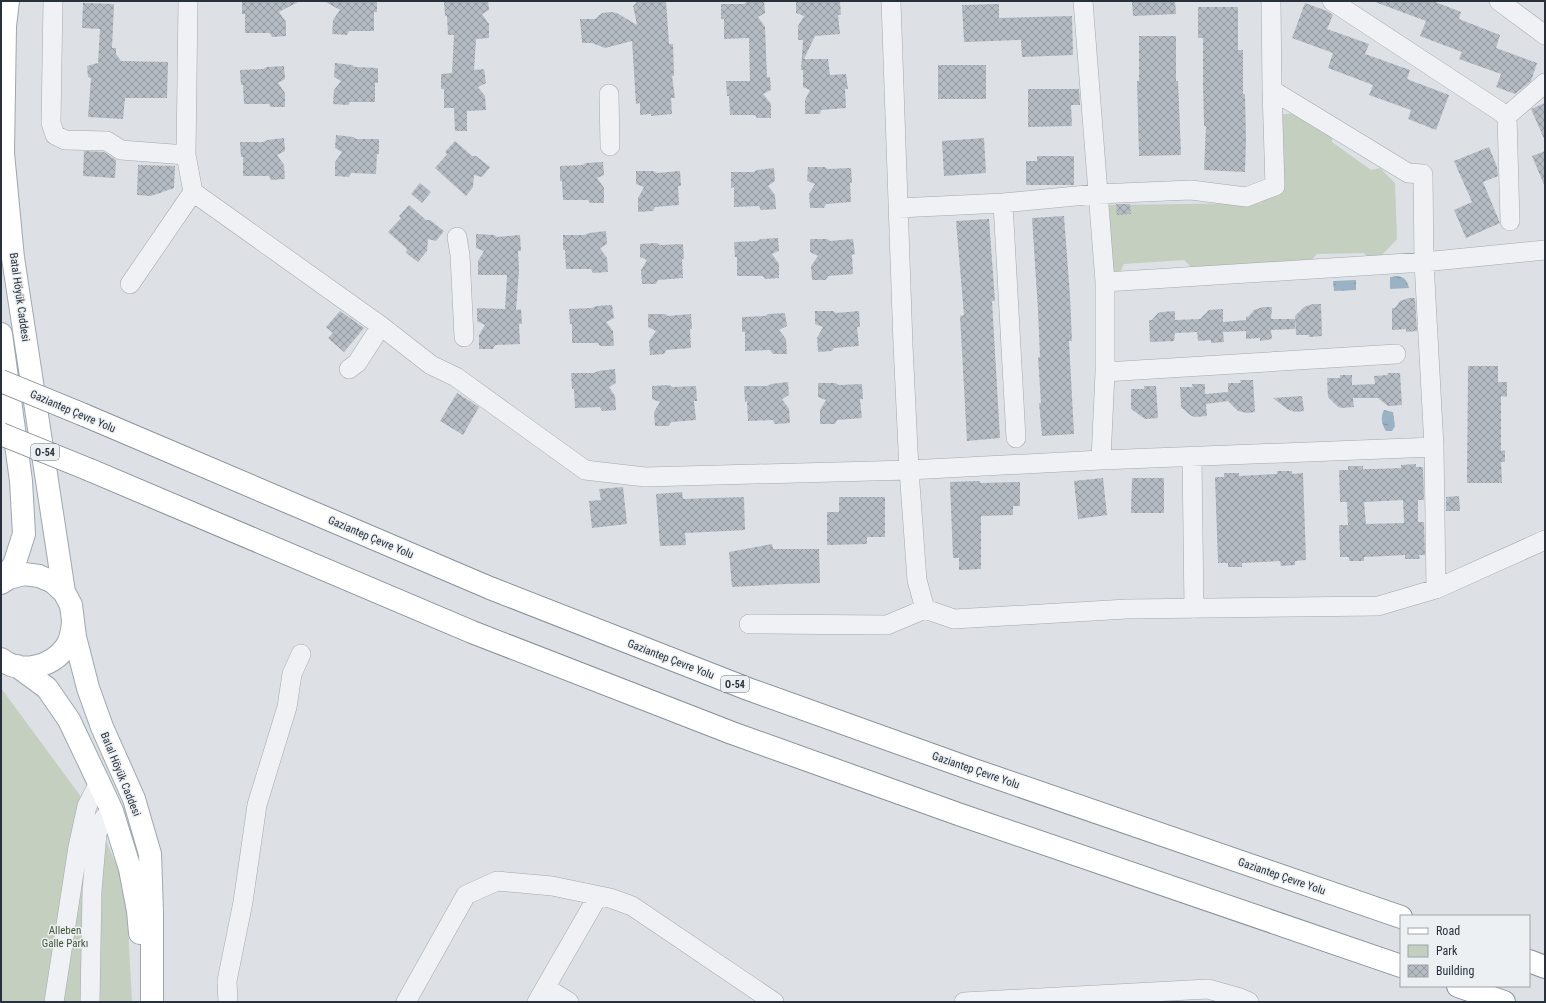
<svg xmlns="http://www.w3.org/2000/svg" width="1546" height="1003" viewBox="0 0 1546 1003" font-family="'Roboto Condensed',sans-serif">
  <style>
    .park { fill: #c4cfbf }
    .water { fill: url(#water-ripples) }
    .building { fill: url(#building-cross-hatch); fill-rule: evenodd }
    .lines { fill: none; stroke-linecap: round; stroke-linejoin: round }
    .minor-casing { stroke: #a3a8af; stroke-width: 20 }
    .major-casing { stroke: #9da7b0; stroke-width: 24 }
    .highway-casing { stroke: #86909b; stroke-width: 24 }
    .minor { stroke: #eff1f4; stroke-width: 19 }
    .major { stroke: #fff; stroke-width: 22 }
    .highway { stroke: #fff; stroke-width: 22 }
    .highway-bridge-casing { stroke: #86909b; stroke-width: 24; stroke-linecap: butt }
    .highway-bridge { stroke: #fff; stroke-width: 22 }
    .labels { text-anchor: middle; stroke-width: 3; stroke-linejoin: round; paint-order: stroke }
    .shield { fill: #ecf0f3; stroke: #636a72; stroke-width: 1 }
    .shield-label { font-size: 10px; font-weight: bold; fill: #28303b }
    .street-label { font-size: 11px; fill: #28303b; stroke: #ecf0f3 }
    .park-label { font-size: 11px; fill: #3f5536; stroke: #ecf0f3 }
  </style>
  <defs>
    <pattern id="water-ripples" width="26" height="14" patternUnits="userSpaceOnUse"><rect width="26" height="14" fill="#9ab2c3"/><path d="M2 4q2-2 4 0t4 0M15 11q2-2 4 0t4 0" fill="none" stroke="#7e91a0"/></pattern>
    <pattern id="building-cross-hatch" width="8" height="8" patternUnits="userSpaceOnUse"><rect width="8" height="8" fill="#b5bbc2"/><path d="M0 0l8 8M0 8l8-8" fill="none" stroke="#93989f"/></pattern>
  </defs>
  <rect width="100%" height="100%" fill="#dde1e5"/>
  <!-- park -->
  <path class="park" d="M 1297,113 L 1332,133 L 1332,142 L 1371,170 L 1380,168 L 1395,183 L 1397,239 L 1380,257 L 1368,257 L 1364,253 L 1317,254 L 1311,261 L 1191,267 L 1184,260 L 1124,264 L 1121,271 L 1105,271 L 1103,205 L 1260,203 L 1263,198 L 1275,115 Z
    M 1,688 L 79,794 L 104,836 L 126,888 L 132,1002 L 1,1002 Z"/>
  <!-- water -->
  <path class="water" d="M 1398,276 C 1406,278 1407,281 1409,288 L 1390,289 L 1390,277 Z
    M 1356,280 L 1356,290 L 1334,291 L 1333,281 Z
    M 1384,410 L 1393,412 L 1395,426 L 1392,431 L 1386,431 C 1382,425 1380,417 1384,410 Z"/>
  <!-- building -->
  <path class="building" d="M 242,1 L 300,1 L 279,12 L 286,22 L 286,36 L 272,37 L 270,33 L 245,33 L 245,14 L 242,14 Z
    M 324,1 L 377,1 L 377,12 L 374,12 L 374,31 L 349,31 L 347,35 L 332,34 L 333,20 L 340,10 Z
    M 444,1 L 488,1 L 489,10 L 482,14 L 489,24 L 489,38 L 476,39 L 474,70 L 484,69 L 486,83 L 478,87 L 485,96 L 486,110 L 467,111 L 467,131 L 455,131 L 454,108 L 444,108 L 444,89 L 441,89 L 441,74 L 452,73 L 454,35 L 448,35 L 447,16 L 445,16 Z
    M 638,1 L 666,1 L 669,44 L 673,44 L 674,76 L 672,76 L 675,98 L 671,98 L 672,114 L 651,116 L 651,114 L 640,115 L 640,103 L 636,104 L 632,41 L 605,48 L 592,43 L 582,43 L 580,19 L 595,19 L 602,13 L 611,12 L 617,13 L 637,25 L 633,6 Z
    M 764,1 L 765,13 L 758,17 L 765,27 L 767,77 L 770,77 L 771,90 L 763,94 L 771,104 L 771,118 L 757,118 L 755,115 L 730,115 L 729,96 L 727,96 L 726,81 L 750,81 L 749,38 L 724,39 L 724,19 L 721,19 L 721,4 L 744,4 L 747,2 Z
    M 796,1 L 840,1 L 841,15 L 838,15 L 840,34 L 815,36 L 804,59 L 828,59 L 830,75 L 846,74 L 848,89 L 845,89 L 846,108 L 821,110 L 820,114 L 805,114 L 805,100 L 810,90 L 803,87 L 803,70 L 801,70 L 803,40 L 798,40 L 798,26 L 804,16 L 796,13 Z
    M 1132,1 L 1175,1 L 1176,14 L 1133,16 Z
    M 1375,1 L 1433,1 L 1461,12 L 1459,19 L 1500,35 L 1496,48 L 1537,63 L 1531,81 L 1515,94 L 1496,87 L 1501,74 L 1459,59 L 1462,52 L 1420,36 L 1426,21 L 1375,2 Z
    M 83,3 L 114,4 L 112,48 L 116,48 L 116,54 L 121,61 L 168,62 L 167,98 L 125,98 L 123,119 L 88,117 L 91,78 L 88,77 L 87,66 L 98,63 L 100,29 L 82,28 Z
    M 1305,3 L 1327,11 L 1333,15 L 1327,29 L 1369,44 L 1365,54 L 1410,70 L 1407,79 L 1449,95 L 1436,130 L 1408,119 L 1411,110 L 1369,95 L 1373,85 L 1328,68 L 1333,53 L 1292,38 Z
    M 999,4 L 999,18 L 1072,16 L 1073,55 L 1022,57 L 1021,40 L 964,42 L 962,5 Z
    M 1198,7 L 1238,7 L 1238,50 L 1243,50 L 1243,94 L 1245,94 L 1246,140 L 1245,172 L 1204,170 L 1206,126 L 1204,126 L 1203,82 L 1203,38 L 1198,38 Z
    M 1139,36 L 1176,36 L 1176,81 L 1178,81 L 1181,155 L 1139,156 L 1137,81 L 1139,81 Z
    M 335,63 L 352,65 L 355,67 L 378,68 L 378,83 L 375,83 L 375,102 L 350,102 L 348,105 L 333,104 L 334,90 L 341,81 L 334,77 Z
    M 938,65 L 986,65 L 986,99 L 938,99 Z
    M 284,66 L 285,79 L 278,83 L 285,93 L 285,107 L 271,107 L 269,104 L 244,104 L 243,85 L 241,85 L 240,70 L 263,69 L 267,67 Z
    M 1028,89 L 1079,89 L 1080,105 L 1071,105 L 1072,126 L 1028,127 Z
    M 1545,103 L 1545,141 L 1531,109 Z
    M 336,135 L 353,137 L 356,139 L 379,139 L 379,154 L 377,154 L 376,174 L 351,173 L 349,177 L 335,176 L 335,162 L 342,152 L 335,148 Z
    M 284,138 L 285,151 L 277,155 L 284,165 L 285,179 L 271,180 L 269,176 L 243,176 L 243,157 L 241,157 L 240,142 L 263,142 L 267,140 Z
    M 984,138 L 986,173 L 944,176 L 942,141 Z
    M 455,141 L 472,156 L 476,156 L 490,167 L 482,177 L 474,175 L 473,187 L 466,196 L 435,168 L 447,154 L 445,152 Z
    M 1489,147 L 1497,167 L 1498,176 L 1483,182 L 1500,223 L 1466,238 L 1454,210 L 1472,202 L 1454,161 Z
    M 84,151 L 104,152 L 116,160 L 115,178 L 83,176 Z
    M 1545,151 L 1545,187 L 1532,156 Z
    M 1037,156 L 1074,156 L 1074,185 L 1026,185 L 1026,161 L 1037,161 Z
    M 603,162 L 604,175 L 597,178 L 604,188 L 604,203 L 590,203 L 588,200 L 563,200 L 562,181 L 560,181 L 560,166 L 583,165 L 586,163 Z
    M 138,165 L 175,166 L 174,188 L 151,196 L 137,195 Z
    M 808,167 L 824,167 L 828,169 L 851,168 L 852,183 L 850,183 L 851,202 L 826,204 L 824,208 L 810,208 L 809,194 L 815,184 L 807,181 Z
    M 774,168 L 775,181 L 768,186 L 775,195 L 776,209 L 761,210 L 759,206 L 734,207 L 734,187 L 731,188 L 731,172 L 754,172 L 757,170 Z
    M 636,171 L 653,171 L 657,173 L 680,171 L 681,186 L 678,186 L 679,205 L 655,207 L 653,211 L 638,212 L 638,198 L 644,187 L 636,184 Z
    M 420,183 L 431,192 L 422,203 L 411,194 Z
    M 1116,204 L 1130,204 L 1131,214 L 1117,215 Z
    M 409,205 L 426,220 L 430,220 L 444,231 L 436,241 L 428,239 L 427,251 L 418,262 L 406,253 L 407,249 L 388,232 L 401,218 L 399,216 Z
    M 1064,216 L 1070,296 L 1072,341 L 1069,341 L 1074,434 L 1042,436 L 1039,403 L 1041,403 L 1038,357 L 1040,357 L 1038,310 L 1032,218 Z
    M 989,219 L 995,301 L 992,301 L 1000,438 L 967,441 L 960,316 L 964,315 L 956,221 Z
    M 606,231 L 607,244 L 600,248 L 607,258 L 608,272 L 593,273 L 591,269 L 566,269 L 565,250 L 563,250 L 563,235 L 585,235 L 589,233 Z
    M 476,234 L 494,235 L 497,237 L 520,235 L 521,251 L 518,251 L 519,270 L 516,310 L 521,309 L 522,324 L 519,324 L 520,344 L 495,345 L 493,349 L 479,349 L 479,335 L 485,325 L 477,321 L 477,308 L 505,309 L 507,275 L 478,275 L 478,261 L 484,251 L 476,248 Z
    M 778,238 L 779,251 L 772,254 L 779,264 L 779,278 L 765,279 L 763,276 L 737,276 L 737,257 L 735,257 L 734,242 L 757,241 L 761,239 Z
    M 810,239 L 827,239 L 830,241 L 853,239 L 855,254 L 852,255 L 853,274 L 828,276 L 826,280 L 812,280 L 811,266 L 818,256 L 810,252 Z
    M 657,243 L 660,245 L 683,244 L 684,259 L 682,259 L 683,278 L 658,280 L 656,284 L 642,284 L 641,270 L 647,260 L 640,257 L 640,244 Z
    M 1409,298 L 1415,298 L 1417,331 L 1406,332 L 1406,329 L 1392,330 L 1392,308 L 1395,308 L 1400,301 Z
    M 1313,304 L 1321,304 L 1322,336 L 1309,337 L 1309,335 L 1296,335 L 1295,316 L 1304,307 Z
    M 612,305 L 614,318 L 606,322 L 613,331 L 614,346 L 600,346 L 598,343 L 572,343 L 572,324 L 570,324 L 569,309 L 592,308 L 596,306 Z
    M 1263,307 L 1272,307 L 1271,319 L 1295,319 L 1295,329 L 1271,330 L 1272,339 L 1260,341 L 1260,338 L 1246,339 L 1246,331 L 1223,332 L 1224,342 L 1211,343 L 1211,340 L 1198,341 L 1197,332 L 1175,333 L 1174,341 L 1150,342 L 1149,320 L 1152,320 L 1158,313 L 1162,312 L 1175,311 L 1175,320 L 1200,319 L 1209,310 L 1223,309 L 1223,322 L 1246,320 L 1246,317 L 1249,316 L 1254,310 Z
    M 340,311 L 364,328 L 344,352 L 328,338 L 333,333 L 326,327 Z
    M 815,311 L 833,311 L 836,313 L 859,311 L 860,327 L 857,327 L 859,346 L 834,348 L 832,351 L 818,352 L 817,338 L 823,327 L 815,324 Z
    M 785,313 L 787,326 L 779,330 L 786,339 L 787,354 L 773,354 L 770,350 L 745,351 L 745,332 L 742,332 L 742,317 L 765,316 L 768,314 Z
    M 648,314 L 665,314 L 668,316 L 691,314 L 692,329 L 690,329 L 691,348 L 666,350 L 664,354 L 650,355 L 649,341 L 656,331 L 648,327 Z
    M 1468,366 L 1498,366 L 1498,382 L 1507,382 L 1507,397 L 1501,396 L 1501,451 L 1505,450 L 1505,462 L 1501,462 L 1502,483 L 1467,483 Z
    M 615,369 L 616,383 L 609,387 L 615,396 L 616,410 L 602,411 L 600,407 L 575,408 L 574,389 L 572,389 L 571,373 L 594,373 L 598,371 Z
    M 1387,373 L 1400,373 L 1402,405 L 1388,406 L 1378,398 L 1353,398 L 1354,407 L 1341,408 L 1337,406 L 1328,397 L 1327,378 L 1340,378 L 1340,375 L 1352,375 L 1352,385 L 1375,384 L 1374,376 L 1388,375 Z
    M 1240,380 L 1253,380 L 1255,412 L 1247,413 L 1238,411 L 1228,401 L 1206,404 L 1207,416 L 1194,417 L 1190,415 L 1181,407 L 1180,387 L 1193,387 L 1192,384 L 1205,384 L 1205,394 L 1228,392 L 1228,383 L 1241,383 Z
    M 788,382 L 789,395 L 782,399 L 789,409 L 790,423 L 775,424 L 773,420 L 748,421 L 747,401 L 745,402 L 744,386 L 767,386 L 771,384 Z
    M 818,383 L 835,383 L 839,385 L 862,384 L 863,399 L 860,399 L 862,418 L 837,420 L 835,424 L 820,424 L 820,410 L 826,400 L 818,397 Z
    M 669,385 L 673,387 L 696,386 L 697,401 L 694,401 L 696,420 L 671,422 L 669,426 L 655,426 L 654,412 L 660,402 L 652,399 L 652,386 Z
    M 1144,386 L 1156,386 L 1158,418 L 1145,419 L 1131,409 L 1131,389 L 1144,389 Z
    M 457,393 L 479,407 L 463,435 L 440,421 Z
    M 1302,396 L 1304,411 L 1295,412 L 1287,409 L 1273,398 Z
    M 1416,464 L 1416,467 L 1423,467 L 1424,500 L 1418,500 L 1418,522 L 1424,522 L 1425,555 L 1419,555 L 1420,559 L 1405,559 L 1405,555 L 1364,557 L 1364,561 L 1349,561 L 1349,557 L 1340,557 L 1339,525 L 1348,525 L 1347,502 L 1340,502 L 1339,470 L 1348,470 L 1348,466 L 1363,466 L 1363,469 L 1374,469 L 1401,468 L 1401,465 ZM 1403,500 L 1404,523 L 1366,524 L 1364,502 Z
    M 1277,471 L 1292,471 L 1292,474 L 1303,473 L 1306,560 L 1295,561 L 1295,565 L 1281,566 L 1280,561 L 1242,563 L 1242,567 L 1228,567 L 1228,563 L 1218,563 L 1215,477 L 1224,477 L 1224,473 L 1239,473 L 1239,476 L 1277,474 Z
    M 1103,478 L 1107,515 L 1078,519 L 1074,481 Z
    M 1132,478 L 1164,478 L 1164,513 L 1131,513 Z
    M 980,481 L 980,483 L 1020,482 L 1020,506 L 1013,506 L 1013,515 L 981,516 L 981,569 L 959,570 L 959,558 L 953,558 L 950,482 Z
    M 623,487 L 627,524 L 592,528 L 589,501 L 601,500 L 599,489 Z
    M 682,492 L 683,499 L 744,497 L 745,530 L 685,533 L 686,545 L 660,546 L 656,494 Z
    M 1459,496 L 1460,511 L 1446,511 L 1446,497 Z
    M 839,497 L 885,497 L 885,537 L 867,537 L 867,544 L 827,545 L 827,512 L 839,512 Z
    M 772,544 L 773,549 L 819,549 L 820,583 L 785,584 L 732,587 L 729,552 Z"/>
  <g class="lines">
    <!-- minor casing -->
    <g class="minor-casing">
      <path id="minor" d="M 53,1 L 51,123 L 55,135 L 65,140 L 107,141 L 121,150 L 186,155
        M 188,1 L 186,155 L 193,192 L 381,326 L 431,365 L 456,377 L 585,470 L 645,477 L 909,470 L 1101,460 L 1434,447
        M 891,1 L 903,345 L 909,470 L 917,580 L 925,609 L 954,619 L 1127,609 L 1378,606 L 1436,589 L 1545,540
        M 1083,1 L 1105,282 L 1105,372 L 1101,460
        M 1271,1 L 1272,90 L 1408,173 L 1423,174 L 1424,262 L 1434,447 L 1436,589
        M 1332,1 L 1507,116
        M 1499,1 L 1545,35
        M 609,94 L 610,146
        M 1003,203 L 1016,438
        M 898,208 L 1003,203 L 1097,194 L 1191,190 L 1246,197 L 1275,186 L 1272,90
        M 1510,221 L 1507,116 L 1545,83
        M 457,237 L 460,255 L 464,337
        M 1105,282 L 1424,262 L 1545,250
        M 130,284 L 193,192
        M 349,369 L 357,363 L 381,326
        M 1105,372 L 1396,354
        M 1192,457 L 1194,609
        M 749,624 L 887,625 L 925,609
        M 546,988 L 569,1002
        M 54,1002 L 78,847 L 87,806 L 99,783
        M 90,1002 L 92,891 L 97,833 L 104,818 L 112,811
        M 228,1002 L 227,981 L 243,902 L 257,805 L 287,707 L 292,674 L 301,654
        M 406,1002 L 466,895 L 497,881 L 552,886 L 610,898 L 632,906 L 774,1002
        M 537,1002 L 598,896
        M 964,1002 L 1208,989 L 1240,998 L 1249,1002"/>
    </g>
    <!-- major casing -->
    <g class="major-casing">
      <path id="major" d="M 8,1 L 5,26 L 3,153 L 13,258 L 64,592
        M 1,334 L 21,481 L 24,534 L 14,565 L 1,581
        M 1,583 L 9,578 L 24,574 L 39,576 L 53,582 L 64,592 L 71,605 L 75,637 L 88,688 L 102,727 L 134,799 L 150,854 L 152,912 L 152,1002
        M 1,659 C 20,675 52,667 66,647 C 71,640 72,632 73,623
        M 17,666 L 47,688 L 69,720 L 99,783 L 112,811 L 130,869 L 138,911 L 140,933"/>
    </g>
    <!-- highway casing -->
    <g class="highway-casing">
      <path id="highway" d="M 84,415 L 490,588 L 748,689 L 974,770 L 1401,917
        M 90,470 L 472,632 L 732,733 L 958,814 L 1401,966
        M 1529,961 L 1545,967
        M 1458,986 L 1504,1002"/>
    </g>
    <!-- minor -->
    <use href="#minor" class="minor"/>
    <!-- major -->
    <use href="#major" class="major"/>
    <!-- highway -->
    <use href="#highway" class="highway"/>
    <!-- highway-bridge casing -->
    <g class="highway-bridge-casing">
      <path id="highway-bridge" d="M 1,381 L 84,415
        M 1,434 L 90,470"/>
    </g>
    <!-- highway-bridge -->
    <use href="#highway-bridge" class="highway-bridge"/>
  </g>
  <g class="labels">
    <!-- shield labels -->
    <g class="shield">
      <rect x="31" y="444" width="28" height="16" rx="3"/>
      <rect x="721" y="676" width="28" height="16" rx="3"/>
    </g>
    <g class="shield-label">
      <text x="45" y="456">O-54</text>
      <text x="735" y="688">O-54</text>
    </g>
    <!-- street labels -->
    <g class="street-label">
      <text transform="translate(20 297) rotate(82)" y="4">Batal Höyük Caddesi</text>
      <text transform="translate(73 411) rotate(23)" y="4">Gaziantep Çevre Yolu</text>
      <text transform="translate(371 537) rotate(23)" y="4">Gaziantep Çevre Yolu</text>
      <text transform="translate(671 659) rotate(21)" y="4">Gaziantep Çevre Yolu</text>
      <text transform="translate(976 770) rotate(19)" y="4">Gaziantep Çevre Yolu</text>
      <text transform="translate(121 774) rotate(68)" y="4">Batal Höyük Caddesi</text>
      <text transform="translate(1282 876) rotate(19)" y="4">Gaziantep Çevre Yolu</text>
    </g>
    <!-- park labels -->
    <g class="park-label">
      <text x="65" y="934">Alleben<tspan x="65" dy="13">Galle Parkı</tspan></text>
    </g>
  </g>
  <!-- border -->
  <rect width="1546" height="1003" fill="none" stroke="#28303b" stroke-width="4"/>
  <!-- legend -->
  <rect x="1400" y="915" width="130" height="72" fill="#ecf0f3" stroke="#9ea3a9"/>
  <rect x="1408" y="928" width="20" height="6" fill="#ffffff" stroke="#9ea3a9"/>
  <text x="1436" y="935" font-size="12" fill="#28303b">Road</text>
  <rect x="1408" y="945" width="20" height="12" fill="#c4cfbf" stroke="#9ea3a9"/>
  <text x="1436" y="955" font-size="12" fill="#28303b">Park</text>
  <rect x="1408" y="965" width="20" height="12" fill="url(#building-cross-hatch)" stroke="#9ea3a9"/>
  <text x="1436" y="975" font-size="12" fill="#28303b">Building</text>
</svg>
